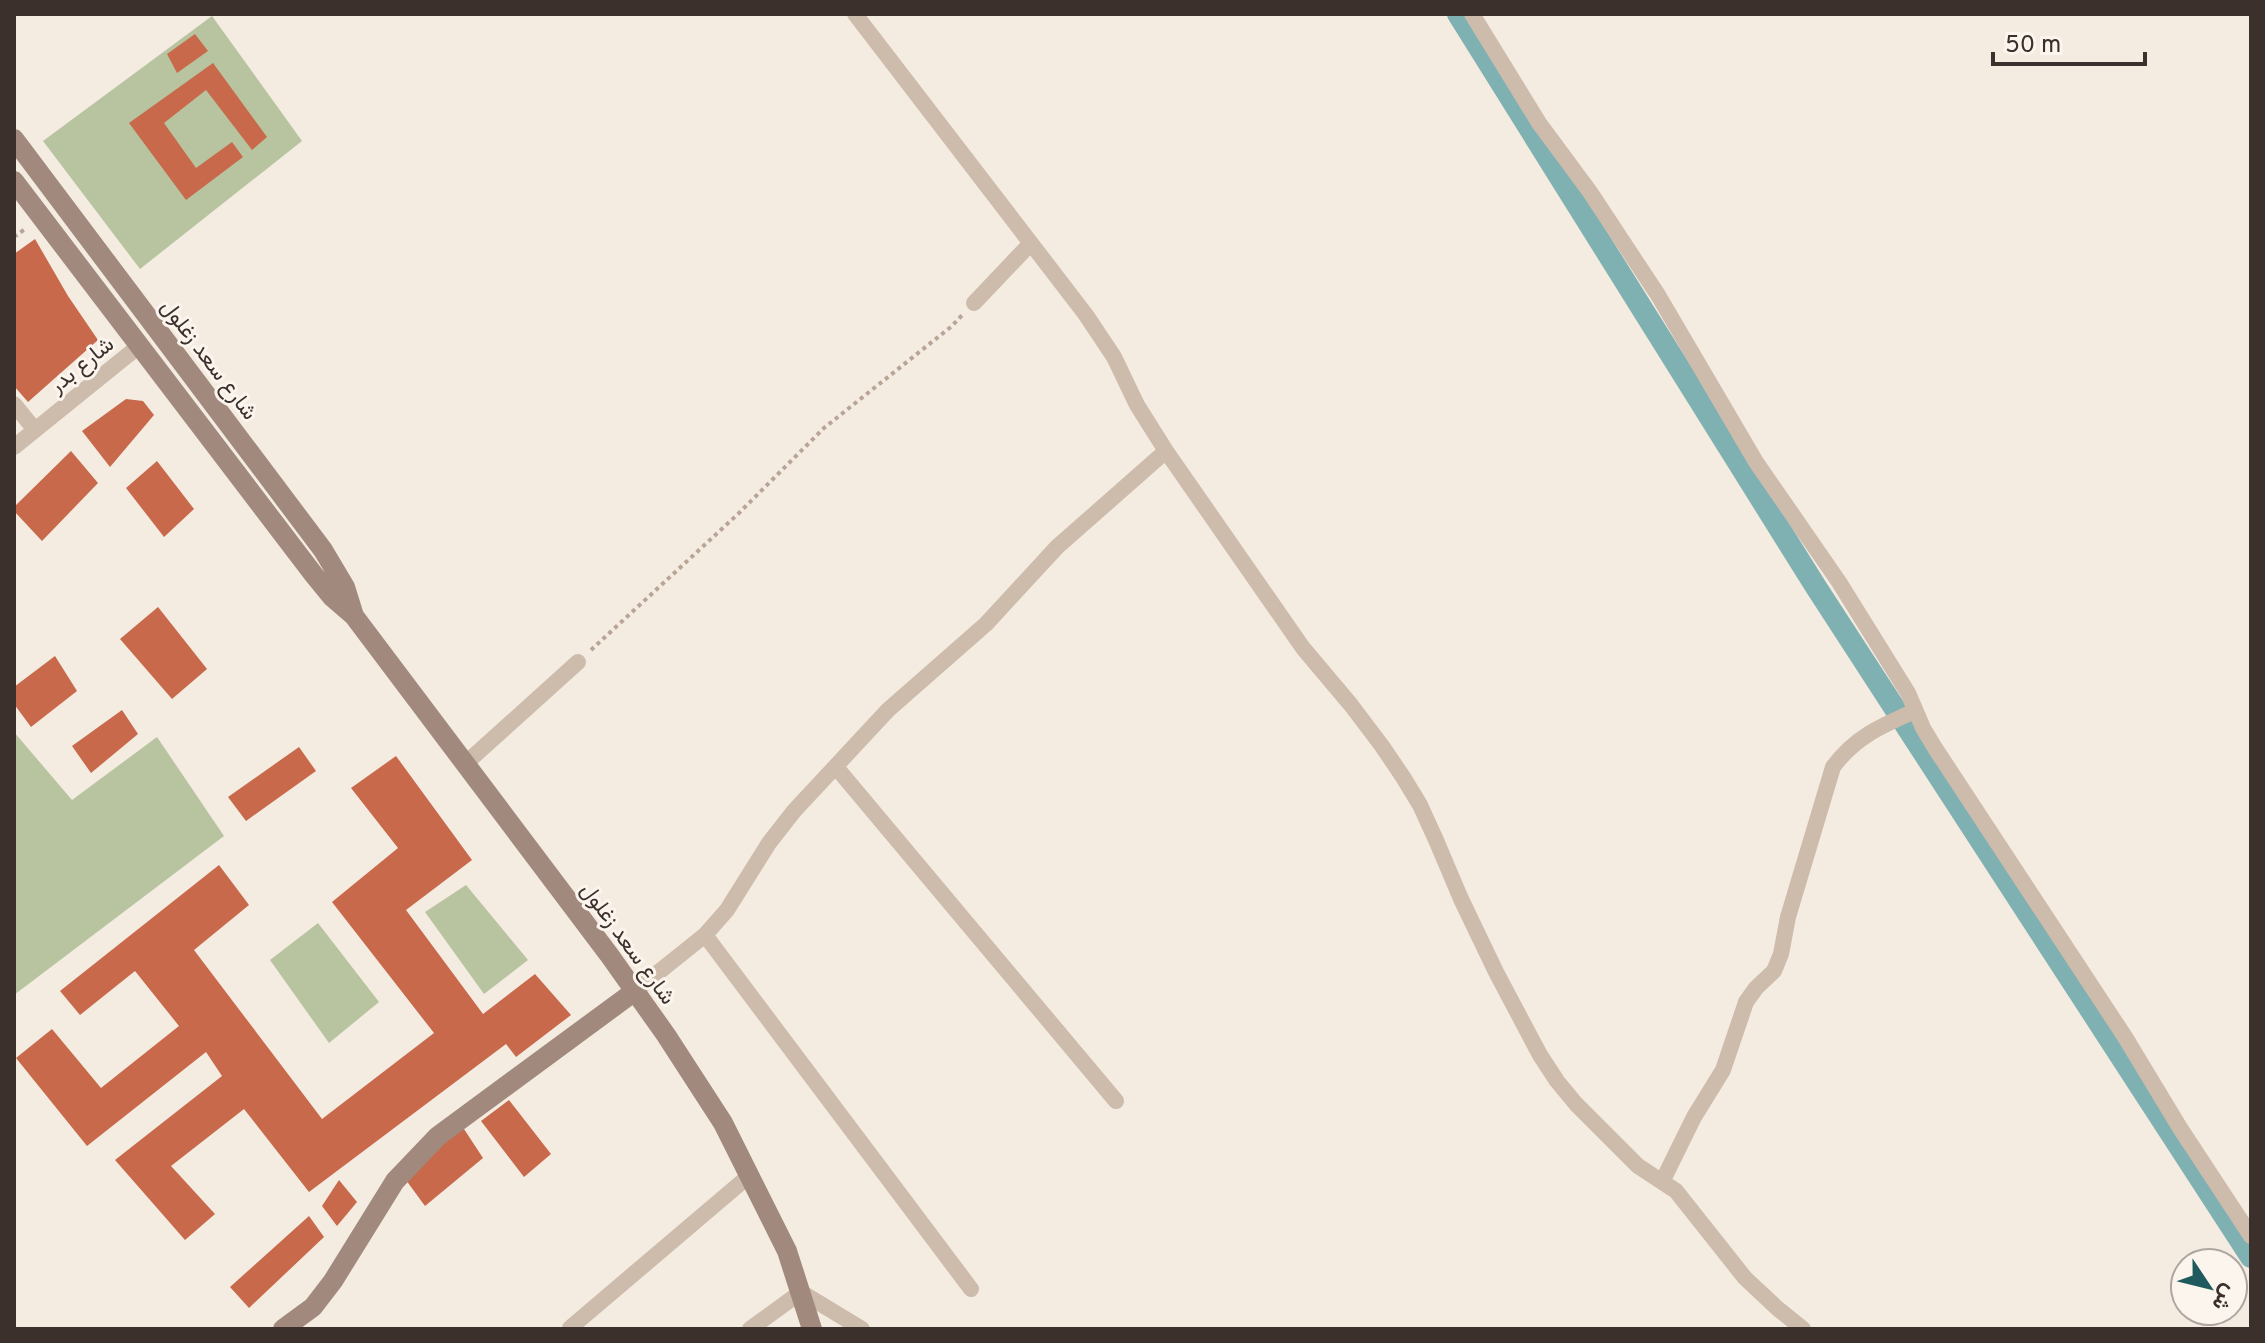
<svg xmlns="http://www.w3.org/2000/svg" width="2265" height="1343" viewBox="0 0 2265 1343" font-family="Overpass,Vazirmatn,sans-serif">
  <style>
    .green { fill: #b8c4a0 }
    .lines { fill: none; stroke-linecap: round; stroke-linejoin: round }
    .canal { stroke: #7fb0b2; stroke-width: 22 }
    .building { fill: #c8694b }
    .path { stroke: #b9a596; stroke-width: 4; stroke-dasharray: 4 4; stroke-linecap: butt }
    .street { stroke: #cdbbac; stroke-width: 16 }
    .secondary { stroke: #a18a7d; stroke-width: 20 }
    .labels { text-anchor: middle; stroke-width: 6; stroke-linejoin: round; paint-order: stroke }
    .street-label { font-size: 22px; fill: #3b302b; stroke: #fbf5ee }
  </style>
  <rect width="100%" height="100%" fill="#f4ebe1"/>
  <!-- green -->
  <path class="green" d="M 212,16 L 302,141 L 140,269 L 43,141 Z
    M 14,732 L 72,800 L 157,737 L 224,836 L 14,995 Z
    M 466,885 L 528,960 L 484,994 L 425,912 Z
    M 318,923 L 379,1002 L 329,1043 L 270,960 Z"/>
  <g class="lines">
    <!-- canal -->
    <path class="canal" d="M 1458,14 L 1816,587 L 2251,1257"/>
  </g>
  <!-- building -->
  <path class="building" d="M 195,34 L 208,51 L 177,73 L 167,54 Z
    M 213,63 L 267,137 L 252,150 L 206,90 L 164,123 L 196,168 L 232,142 L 243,157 L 186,200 L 129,123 Z
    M 35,239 L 68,296 L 98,340 L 28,402 L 14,386 L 14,254 Z
    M 126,399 L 143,401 L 154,415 L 110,467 L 82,431 Z
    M 71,451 L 98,483 L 42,541 L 14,511 L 14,507 Z
    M 157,461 L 194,509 L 164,537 L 126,488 Z
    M 158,607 L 207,669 L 172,699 L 120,639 Z
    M 55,656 L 77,691 L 31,727 L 14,704 L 14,687 Z
    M 122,710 L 138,734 L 91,773 L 72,746 Z
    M 299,747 L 316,771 L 246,821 L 228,797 Z
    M 396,756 L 472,860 L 406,910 L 483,1014 L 535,974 L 571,1015 L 516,1057 L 506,1044 L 309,1192 L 244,1109 L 171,1166 L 215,1214 L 185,1240 L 115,1160 L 222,1076 L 206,1052 L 87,1146 L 16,1058 L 52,1029 L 101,1088 L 179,1026 L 135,971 L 80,1015 L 60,991 L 219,865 L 249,905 L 194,950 L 322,1119 L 434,1033 L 332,902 L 398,848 L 351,788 Z
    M 509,1100 L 551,1154 L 524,1177 L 481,1121 Z
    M 462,1126 L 483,1158 L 425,1206 L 403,1176 Z
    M 339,1180 L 357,1202 L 337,1226 L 322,1206 Z
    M 309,1216 L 324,1237 L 249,1308 L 230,1287 Z"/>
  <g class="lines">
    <!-- path -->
    <path class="path" d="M 14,237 L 25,229
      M 591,650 L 738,514 L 824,428 L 952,326 L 964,313"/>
    <!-- street -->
    <path class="street" d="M 855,14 L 1086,315 L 1114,357 L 1137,405 L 1166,451 L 1303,648 L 1351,705 L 1382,746 L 1403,777 L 1420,805 L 1436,840 L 1461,899 L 1496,972 L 1540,1055 L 1557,1081 L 1576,1104 L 1638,1166 L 1676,1191 L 1745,1278 L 1777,1308 L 1803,1329
      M 1472,14 L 1539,123 L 1590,192 L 1658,295 L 1756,462 L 1839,582 L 1908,693 L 1923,728 L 1935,748 L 2125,1037 L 2180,1128 L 2251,1236
      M 974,303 L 1031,243
      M 14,404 L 35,430
      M 14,447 L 139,346
      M 465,764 L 578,662
      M 836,767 L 1116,1101
      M 705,935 L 971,1289
      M 635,991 L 705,935 L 727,910 L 769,843 L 794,811 L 888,710 L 986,624 L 1057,547 L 1166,451
      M 1662,1182 L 1694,1117 L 1723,1070 L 1746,1002 L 1756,988 L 1774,971 L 1781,954 L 1788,917 L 1833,767 C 1855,737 1881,726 1915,711
      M 572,1329 L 570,1328 L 750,1175
      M 750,1329 L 801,1292 L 862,1329"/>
    <!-- secondary -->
    <path class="secondary" d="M 14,139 L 323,550 L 345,587 L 354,616
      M 14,181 L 314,575 L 332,597 L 354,616 L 610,956 L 666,1035 L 723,1123 L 787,1251 L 812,1329
      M 283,1329 L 313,1307 L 333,1281 L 395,1181 L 438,1136 L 635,991"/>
  </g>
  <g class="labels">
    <!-- street labels -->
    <g class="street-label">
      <text transform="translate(210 359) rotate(53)" y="8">شارع سعد زغلول</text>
      <text transform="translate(81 364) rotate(-39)" y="8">شارع بدر</text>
      <text transform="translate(629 943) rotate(54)" y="8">شارع سعد زغلول</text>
    </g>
  </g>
  <!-- border -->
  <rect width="2265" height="1343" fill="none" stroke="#3b302b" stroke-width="32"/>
  <!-- north arrow -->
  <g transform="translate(2209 1287) rotate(125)"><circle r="38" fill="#fbf5ee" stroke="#aea6a0" stroke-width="2"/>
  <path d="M0-6L14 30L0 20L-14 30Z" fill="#1f5a5e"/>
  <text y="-12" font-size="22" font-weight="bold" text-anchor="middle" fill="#3b302b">ش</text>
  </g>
  <!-- scale -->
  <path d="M1993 52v12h152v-12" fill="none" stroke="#3b302b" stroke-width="4"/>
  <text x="2005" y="52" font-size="24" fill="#3b302b" stroke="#fbf5ee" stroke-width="6" paint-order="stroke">50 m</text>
</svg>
